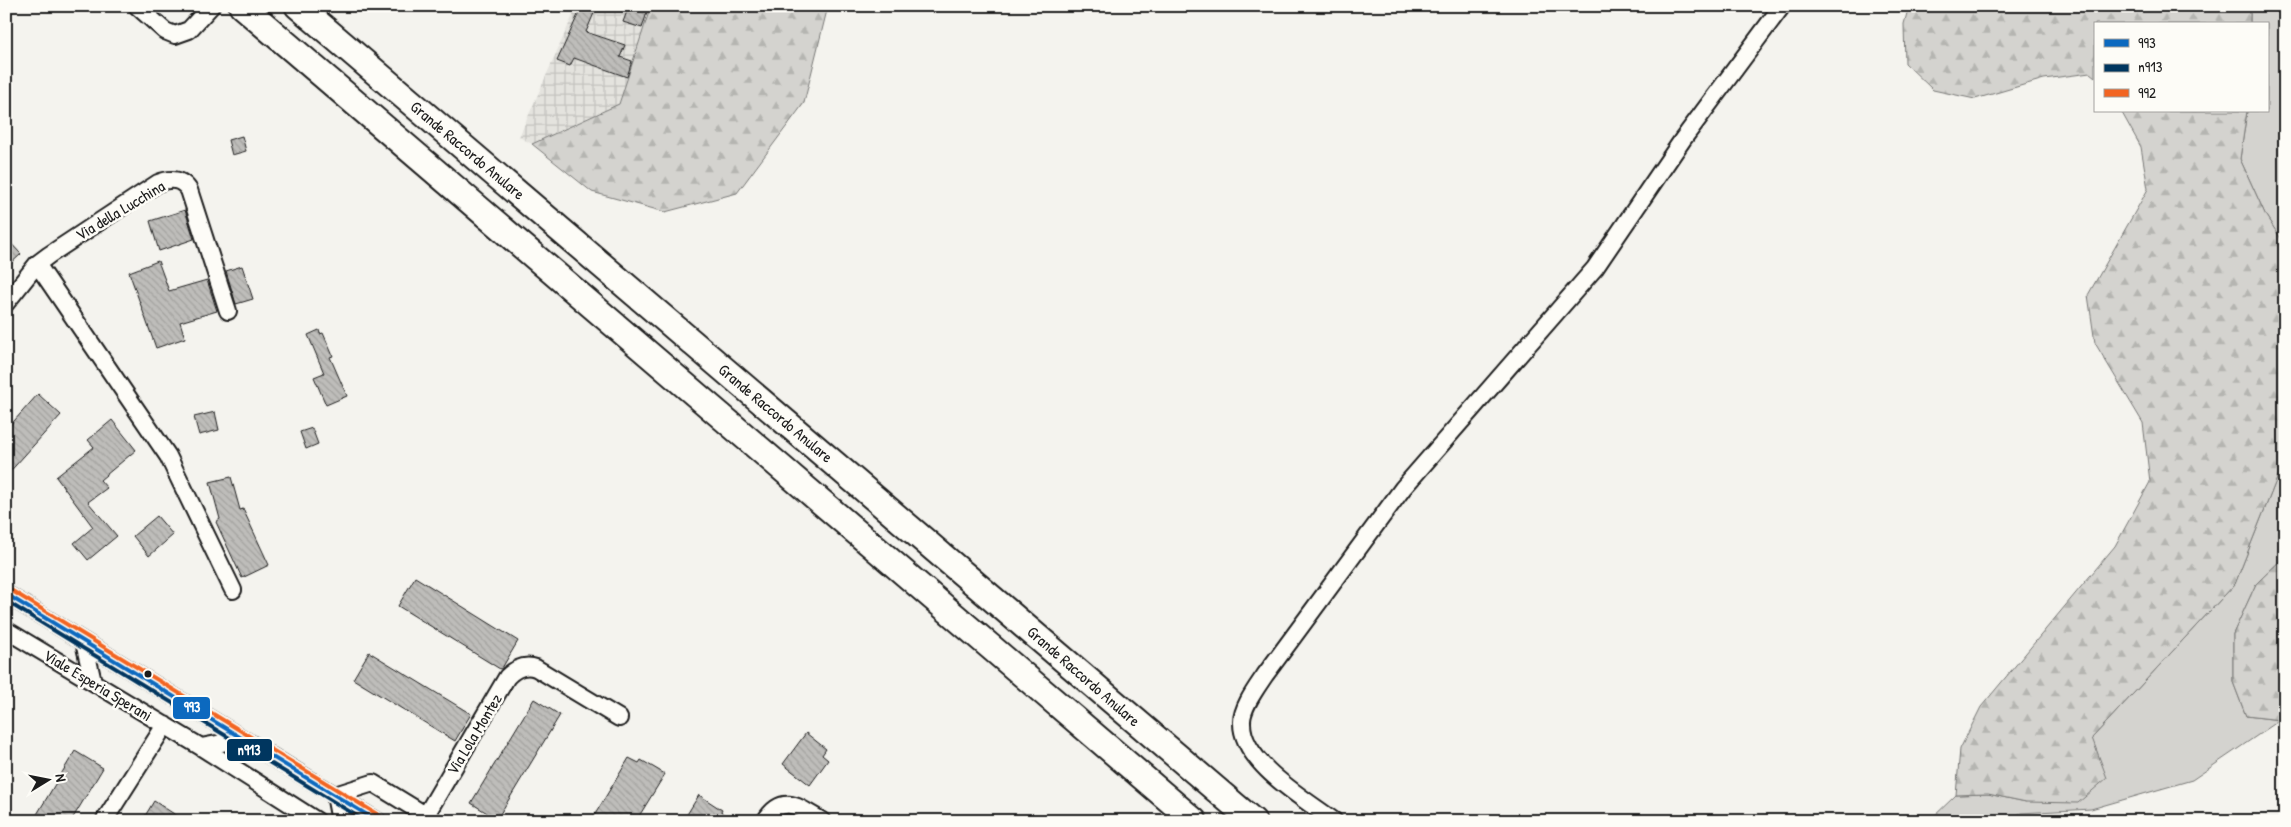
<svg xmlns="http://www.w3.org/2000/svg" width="2291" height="827" viewBox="0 0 2291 827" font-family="'Patrick Hand',sans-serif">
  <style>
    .industrial { fill: url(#industrial-grid) }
    .green { fill: #d4d3cf; stroke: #787876 }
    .forest { fill: url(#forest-firs); stroke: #787876 }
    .building { fill: url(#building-back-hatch); stroke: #1c1c1c }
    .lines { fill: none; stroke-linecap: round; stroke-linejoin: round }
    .minor-casing { stroke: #1c1c1c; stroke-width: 20 }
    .highway-casing { stroke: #1c1c1c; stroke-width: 29 }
    .minor { stroke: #fdfcf7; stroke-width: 16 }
    .highway { stroke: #fdfcf7; stroke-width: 25 }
    .bus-1-casing { stroke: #fdfcf7; stroke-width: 8 }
    .bus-2-casing { stroke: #fdfcf7; stroke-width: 8 }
    .bus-3-casing { stroke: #fdfcf7; stroke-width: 8 }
    .bus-1 { stroke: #0c69bf; stroke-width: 4 }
    .bus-2 { stroke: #00365f; stroke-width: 4 }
    .bus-3 { stroke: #f26522; stroke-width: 4 }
    .bus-dot { fill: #1c1c1c; stroke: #fdfcf7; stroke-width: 2 }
    .labels { text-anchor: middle; stroke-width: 5; stroke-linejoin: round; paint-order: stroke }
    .street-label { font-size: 16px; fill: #1c1c1c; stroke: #fdfcf7 }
    .line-badge { stroke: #fdfcf7; stroke-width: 2 }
    .badge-label { font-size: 14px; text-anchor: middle; font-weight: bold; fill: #fff }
  </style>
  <defs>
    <pattern id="industrial-grid" width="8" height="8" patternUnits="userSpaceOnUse" patternTransform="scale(1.25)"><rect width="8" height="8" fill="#e4e3de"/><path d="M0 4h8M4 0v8" fill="none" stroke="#c3c2be"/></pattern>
    <pattern id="forest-firs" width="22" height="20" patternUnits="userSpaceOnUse" patternTransform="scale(1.25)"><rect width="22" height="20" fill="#d4d3cf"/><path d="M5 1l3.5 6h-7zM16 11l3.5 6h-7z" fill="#b5b5b1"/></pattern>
    <pattern id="building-back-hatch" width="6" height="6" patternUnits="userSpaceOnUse" patternTransform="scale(1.25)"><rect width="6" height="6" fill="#bebdba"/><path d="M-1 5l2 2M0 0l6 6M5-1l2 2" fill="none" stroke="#a3a29f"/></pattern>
  </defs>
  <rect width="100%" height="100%" fill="#f4f3ee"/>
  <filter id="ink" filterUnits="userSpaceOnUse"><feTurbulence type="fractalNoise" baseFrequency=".02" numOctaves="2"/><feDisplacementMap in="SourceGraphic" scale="10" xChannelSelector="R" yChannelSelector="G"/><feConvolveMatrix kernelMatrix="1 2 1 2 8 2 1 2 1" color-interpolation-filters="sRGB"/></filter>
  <g filter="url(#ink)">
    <!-- industrial -->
    <path class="industrial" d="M 577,6 L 651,6 L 619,104 L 532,144 L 519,137 Z"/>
    <!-- green -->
    <path class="green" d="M 2250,6 L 2285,6 L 2285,245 L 2266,216 L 2240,159 L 2247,111 L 2267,111 L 2267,24 L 2250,24 Z
      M 2285,458 L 2285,556 L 2256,584 L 2233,634 L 2233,682 L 2246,716 L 2280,720 L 2192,780 L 2091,809 L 2021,813 L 2004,821 L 1929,821 L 1956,795 L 1988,794 L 2026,802 L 2092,738 L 2235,584 Z"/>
    <!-- forest -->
    <path class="forest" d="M 651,6 L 828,6 L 804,103 L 737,193 L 665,212 L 592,192 L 532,144 L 619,104 Z
      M 1909,6 L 2250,6 L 2250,24 L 2095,24 L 2095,77 L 2090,73 L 2044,79 L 1975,99 L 1933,90 L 1905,63 L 1904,24 Z
      M 2121,111 L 2247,111 L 2240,159 L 2266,216 L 2285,245 L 2285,458 L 2235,584 L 2092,738 L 2107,778 L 2078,803 L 2026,802 L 1988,794 L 1956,795 L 1960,749 L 1981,707 L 2115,546 L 2150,482 L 2143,423 L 2095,343 L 2088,295 L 2148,189 L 2141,147 Z
      M 2285,556 L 2285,715 L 2280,720 L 2246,716 L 2233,682 L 2233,634 L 2256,584 Z"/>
    <!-- building -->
    <path class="building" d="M 582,6 L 597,6 L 586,32 L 625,45 L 620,57 L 632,61 L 627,77 L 574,58 L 570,66 L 557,61 Z
      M 629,6 L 649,6 L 642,28 L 623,22 Z
      M 242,136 L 246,151 L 232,155 L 228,140 Z
      M 185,210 L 194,239 L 159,251 L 150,221 Z
      M 6,238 L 21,254 L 6,268 Z
      M 158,261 L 169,291 L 207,280 L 217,311 L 180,322 L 185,338 L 156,348 L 129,272 Z
      M 242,266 L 253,299 L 236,304 L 226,271 Z
      M 319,330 L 320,334 L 323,333 L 333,356 L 330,357 L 347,396 L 326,405 L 314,377 L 324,373 L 308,335 Z
      M 38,394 L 61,415 L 6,476 L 6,430 Z
      M 215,412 L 219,430 L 199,435 L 194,417 Z
      M 112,420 L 136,450 L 100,480 L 107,488 L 88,502 L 117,536 L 88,560 L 74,543 L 93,527 L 56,477 L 94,447 L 88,440 Z
      M 312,428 L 318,444 L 306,449 L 300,432 Z
      M 231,477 L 240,510 L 243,509 L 269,565 L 242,578 L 216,522 L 220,519 L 210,482 Z
      M 157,516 L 173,535 L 149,556 L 133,536 Z
      M 415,577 L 518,641 L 502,668 L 500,669 L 398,606 Z
      M 369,652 L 471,714 L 455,741 L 353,679 Z
      M 534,699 L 560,715 L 497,819 L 471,803 Z
      M 806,733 L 826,749 L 822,755 L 828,760 L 810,785 L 783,764 Z
      M 75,751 L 103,768 L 71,821 L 33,821 Z
      M 629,758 L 639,763 L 641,760 L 665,774 L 636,821 L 591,821 Z
      M 699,795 L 722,810 L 721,812 L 734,821 L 683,821 Z
      M 154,801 L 185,821 L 142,821 Z"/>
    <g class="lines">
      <!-- minor casing -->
      <g class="minor-casing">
        <path id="minor" d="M 137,6 L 165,31 L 175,35 L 189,30 L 211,6
          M 37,264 L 168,456 L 233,590
          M 6,303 L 37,264 L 49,255 L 158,183 C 171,178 181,178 189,190 L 228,311
          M 6,594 L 377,821
          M 6,630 L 201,747 L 317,821
          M 84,642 L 93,682
          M 201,747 L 243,739
          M 335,795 L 373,783 L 435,821
          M 335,795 L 340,821
          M 426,815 L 507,677 C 516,668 525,664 536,668 L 619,718
          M 104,821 L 165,725
          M 765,821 C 783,792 800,808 822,821
          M 1334,821 C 1305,799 1242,763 1242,723 C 1241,708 1257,687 1265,675 L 1403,488 L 1595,268 L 1683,139 L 1782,6"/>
      </g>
      <!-- highway casing -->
      <g class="highway-casing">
        <path id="highway" d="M 242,6 L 1194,821
          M 298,6 L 1253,821"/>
      </g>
      <!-- minor -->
      <use href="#minor" class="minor"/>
      <!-- highway -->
      <use href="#highway" class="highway"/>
      <!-- bus-1 casing -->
      <g class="bus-1-casing">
        <path id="bus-1" d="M 6,594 L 377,821"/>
      </g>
      <!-- bus-2 casing -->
      <g class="bus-2-casing">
        <path id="bus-2" d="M 6,601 L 365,821"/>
      </g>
      <!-- bus-3 casing -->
      <g class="bus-3-casing">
        <path id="bus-3" d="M 9,589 L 380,816"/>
      </g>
      <!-- bus-1 -->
      <use href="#bus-1" class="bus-1"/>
      <!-- bus-2 -->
      <use href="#bus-2" class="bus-2"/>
      <!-- bus-3 -->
      <use href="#bus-3" class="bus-3"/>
    </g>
  </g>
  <!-- markers -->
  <circle class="bus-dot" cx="148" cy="674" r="4.5"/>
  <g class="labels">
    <!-- street labels -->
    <g class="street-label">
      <text transform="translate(468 150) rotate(40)" y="6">Grande Raccordo Anulare</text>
      <text transform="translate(120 210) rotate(-31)" y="6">Via della Lucchina</text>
      <text transform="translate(776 413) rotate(40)" y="6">Grande Raccordo Anulare</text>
      <text transform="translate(1084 676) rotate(41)" y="6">Grande Raccordo Anulare</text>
      <text transform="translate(98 685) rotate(31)" y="6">Viale Esperia Sperani</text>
      <text transform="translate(474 734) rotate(-59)" y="6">Via Lola Montez</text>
    </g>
  </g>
  <g class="line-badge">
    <rect x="172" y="696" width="39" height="24" rx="5" fill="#0c69bf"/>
    <rect x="226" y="738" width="47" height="24" rx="5" fill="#00365f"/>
  </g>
  <g class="badge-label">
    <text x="192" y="712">993</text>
    <text x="249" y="755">n913</text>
  </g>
  <!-- margin -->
  <rect width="2291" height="827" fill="none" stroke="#fdfcf7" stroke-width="25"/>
  <rect x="12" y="12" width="2266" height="802" fill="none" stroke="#1c1c1c" stroke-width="2" filter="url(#ink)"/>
  <!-- legend -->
  <rect x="2094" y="22" width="175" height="90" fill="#fdfcf7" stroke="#a3a29f"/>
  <rect x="2104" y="39" width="25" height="8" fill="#0c69bf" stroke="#a3a29f"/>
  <text x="2138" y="48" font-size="15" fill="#1c1c1c">993</text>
  <rect x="2104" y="64" width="25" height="8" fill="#00365f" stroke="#a3a29f"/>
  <text x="2138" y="72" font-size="15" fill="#1c1c1c">n913</text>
  <rect x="2104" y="89" width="25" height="8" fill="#f26522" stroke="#a3a29f"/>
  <text x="2138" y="98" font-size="15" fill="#1c1c1c">992</text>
  <!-- north arrow -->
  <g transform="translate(48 780) rotate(80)" stroke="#fdfcf7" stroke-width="4" paint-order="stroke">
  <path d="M0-4L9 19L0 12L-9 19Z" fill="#1c1c1c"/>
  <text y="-8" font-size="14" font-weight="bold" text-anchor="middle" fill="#1c1c1c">N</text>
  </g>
</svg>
